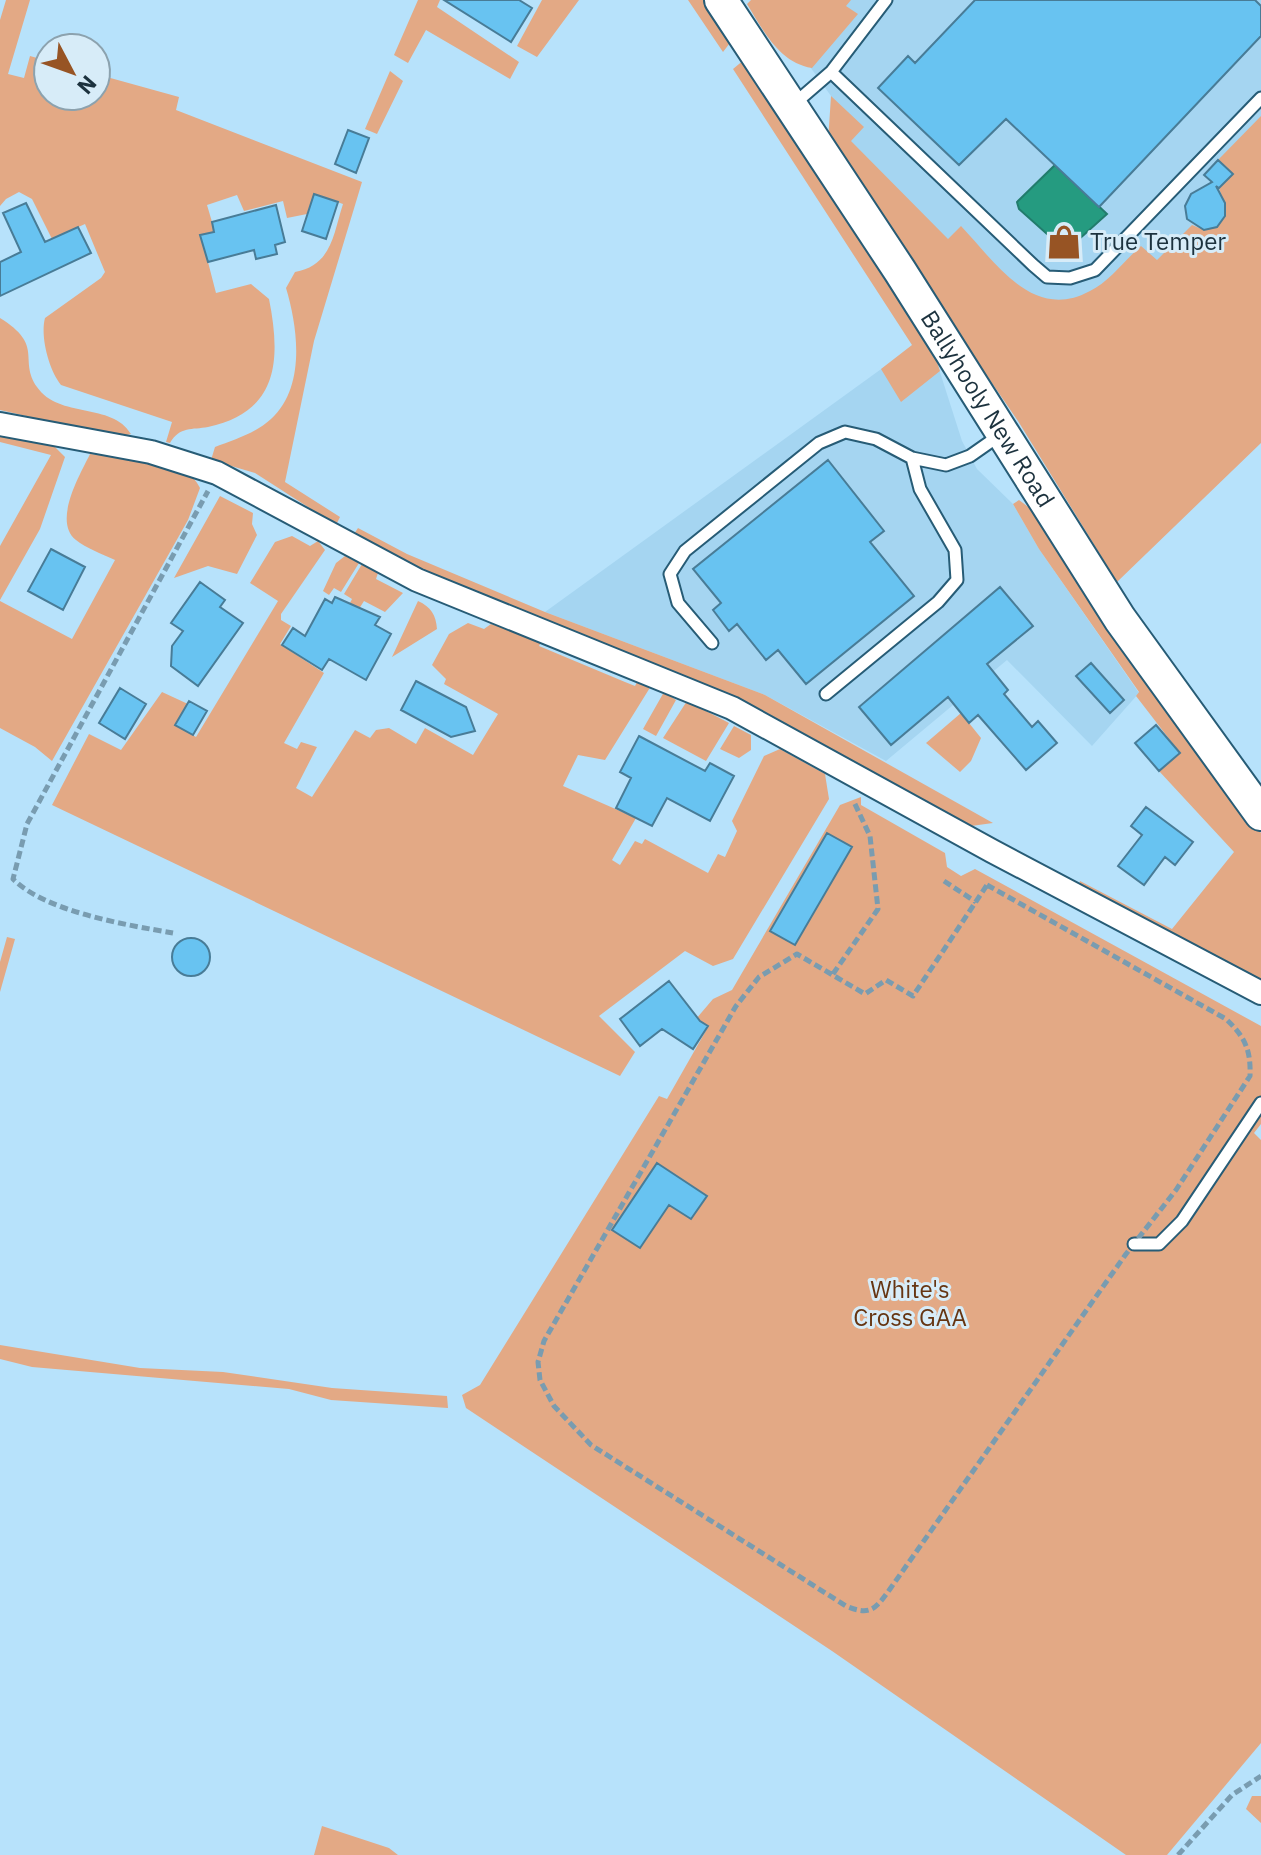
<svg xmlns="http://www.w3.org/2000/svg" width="1261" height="1855" viewBox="0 0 1261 1855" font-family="'IBM Plex Sans',sans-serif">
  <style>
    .built { fill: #a5d5f1 }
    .green { fill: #e3a985 }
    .water { fill: #259b80; stroke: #227c6c; stroke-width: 2 }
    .building { fill: #68c3f1; stroke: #487c97; stroke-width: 2 }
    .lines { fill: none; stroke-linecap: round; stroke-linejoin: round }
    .lane-casing { stroke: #275c76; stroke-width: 15 }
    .street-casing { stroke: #275c76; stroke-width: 26 }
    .secondary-casing { stroke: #275c76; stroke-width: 36 }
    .path { stroke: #799cb0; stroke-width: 5; stroke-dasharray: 8 4; stroke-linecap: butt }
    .lane { stroke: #fff; stroke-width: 11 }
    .street { stroke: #fff; stroke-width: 22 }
    .secondary { stroke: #fff; stroke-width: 32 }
    .labels { text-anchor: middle; stroke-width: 6; stroke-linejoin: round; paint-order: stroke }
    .poi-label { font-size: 24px; fill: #1c323e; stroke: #d7ecf8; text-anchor: start }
    .street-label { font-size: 24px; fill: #1c323e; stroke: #d7ecf8 }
    .park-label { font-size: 24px; fill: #663512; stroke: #d7ecf8 }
  </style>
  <rect width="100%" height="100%" fill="#b7e2fb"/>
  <!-- built -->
  <path class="built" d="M 762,0 L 1261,0 L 1261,199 L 1018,421 L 851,150 L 831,96 Z
    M 930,341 L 962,441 L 977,469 L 1013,504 L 1039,549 L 1139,693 L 1092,746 L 1007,660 L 886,761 L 765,695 L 545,612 L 913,346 Z"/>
  <!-- green -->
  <path class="green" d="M 6,0 L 30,0 L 8,74 L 24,78 L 30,56 L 48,61 L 48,96 L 96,96 L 96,74 L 179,97 L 176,110 L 362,182 L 314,341 L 285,482 L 340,517 L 336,525 L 255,473 L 211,460 L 215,447 C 234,440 256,433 271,419 C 306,387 298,328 286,288 L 295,272 C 332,265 333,235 343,204 L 314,194 L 307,214 L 287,218 L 283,201 L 244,211 L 237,195 L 207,205 L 215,232 L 201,235 L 216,293 L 251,284 L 269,299 C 281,359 279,412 208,427 C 192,430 180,426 170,443 L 166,442 L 172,422 L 61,385 C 49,370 40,337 45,318 L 101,278 L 105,272 L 85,224 L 52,239 L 32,199 L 19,192 L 6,199 L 0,206 L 0,20 Z
    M 418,0 L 440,0 L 437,7 L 519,62 L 510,79 L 426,30 L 408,63 L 394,55 Z
    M 542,0 L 579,0 L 537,57 L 517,46 Z
    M 688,0 L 707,0 L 733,39 L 723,52 Z
    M 751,0 L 851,0 L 846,6 L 858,14 L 812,68 C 779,63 763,30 747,4 Z
    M 745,59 L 930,341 L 940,371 L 901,402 L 881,369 L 912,345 L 733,69 Z
    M 390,71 L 403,81 L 377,134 L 365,129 Z
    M 831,96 L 864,127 L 851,141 L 948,239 L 961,226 C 996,263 1033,322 1090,291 C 1109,282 1125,260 1141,246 L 1157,260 L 1192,225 L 1204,230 L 1217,227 L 1226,210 L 1219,188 L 1232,174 L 1218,160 L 1261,116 L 1261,443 L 1117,582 L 1018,421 L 840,162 L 828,142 Z
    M 0,318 C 45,346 18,359 37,387 C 59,419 112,402 131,434 L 118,437 L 0,410 Z
    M 0,431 L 52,444 L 65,457 L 40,529 L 0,600 L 0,546 L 51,455 L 0,442 Z
    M 90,454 C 120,457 187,457 200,488 L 188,520 L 52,761 L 35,747 L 0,728 L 0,601 L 72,639 L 115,560 C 102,554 86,548 76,540 C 52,521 81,473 90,454 Z
    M 220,496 L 253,513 L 252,524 L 257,535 L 237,574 L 208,566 L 174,578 Z
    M 1019,500 L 1035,512 L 1150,682 L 1261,833 L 1261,983 L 1079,885 L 1080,881 L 1172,929 L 1234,852 L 1159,771 L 1180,753 L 1136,696 L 1139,692 L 1039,549 L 1013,504 Z
    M 358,528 L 407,554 L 545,612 L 765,695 L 993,823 L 971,826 L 758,708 L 461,590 L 352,537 Z
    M 292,536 L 310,546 L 318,541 L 325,550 L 281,614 L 281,620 L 291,626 L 280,644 L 324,673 L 284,743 L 297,749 L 301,742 L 317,747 L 296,788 L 312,797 L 355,730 L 370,738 L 376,730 L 389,728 L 416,744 L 425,728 L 473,755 L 498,714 L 444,684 L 446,679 L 432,665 L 449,634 L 468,623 L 484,629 L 491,624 L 542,640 L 539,646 L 625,682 L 635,686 L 638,680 L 651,686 L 605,760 L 578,755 L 563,786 L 636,818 L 612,860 L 620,865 L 635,841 L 642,844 L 645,839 L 708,873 L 718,854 L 725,857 L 737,831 L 732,821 L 764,756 L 780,749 L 825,774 L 829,799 L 733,959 L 713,966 L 685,951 L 599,1016 L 635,1052 L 620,1076 L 52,805 L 89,734 L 121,750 L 162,692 L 188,704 L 176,725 L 196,737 L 278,601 L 250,583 L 275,542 Z
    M 345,556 L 359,563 L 341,592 L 334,588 L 329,595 L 323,591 L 336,563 Z
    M 362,564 L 378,573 L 376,579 L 403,593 L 385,612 L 364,601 L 357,612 L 348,607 L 352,599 L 344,594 Z
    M 418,601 C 431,607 436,615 437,629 L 392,657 Z
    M 664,692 L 676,700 L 656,736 L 643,729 Z
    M 687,701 L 729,723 L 706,761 L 663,738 Z
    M 961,713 L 981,738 L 971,761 L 960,772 L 926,743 Z
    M 734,726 L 751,735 L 751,750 L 739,758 L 720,749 Z
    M 861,797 L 861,805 L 945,853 L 947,867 L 961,876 L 975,869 L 1261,1026 L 1261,1124 L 1254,1133 L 1261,1140 L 1261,1743 L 1167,1855 L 1126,1855 L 832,1651 L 466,1408 L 462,1395 L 480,1385 L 659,1096 L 667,1099 L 708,1027 L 696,1019 L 713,999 L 732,990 L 840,805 Z
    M 7,937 L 15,939 L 0,992 L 0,962 Z
    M 0,1345 L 140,1368 L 223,1372 L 332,1388 L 447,1396 L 448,1408 L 331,1400 L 289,1389 L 32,1367 L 0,1359 Z
    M 1252,1796 L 1261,1796 L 1261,1823 L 1246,1809 Z
    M 322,1826 L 389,1848 L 398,1855 L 314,1855 Z"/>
  <!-- water -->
  <path class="water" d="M 1055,165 L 1107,214 L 1066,251 L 1019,209 L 1017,202 Z"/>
  <!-- building -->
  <path class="building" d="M 444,0 L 519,0 L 532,8 L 511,42 Z
    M 975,0 L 1255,0 L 1261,6 L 1261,36 L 1099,207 L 1006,119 L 959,165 L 878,88 L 908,56 L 915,63 Z
    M 348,130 L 369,138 L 356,173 L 335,164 Z
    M 1218,160 L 1233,174 L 1219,188 L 1216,186 L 1225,203 L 1225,216 L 1217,227 L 1204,230 L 1187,219 L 1185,206 L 1191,194 L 1212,182 L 1204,175 Z
    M 314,194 L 338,202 L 326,239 L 302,231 Z
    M 26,203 L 45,242 L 78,227 L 91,253 L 0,296 L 0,262 L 21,252 L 3,213 Z
    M 276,205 L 285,242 L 275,245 L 277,254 L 256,259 L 254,250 L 208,262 L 200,235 L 214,232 L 212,222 Z
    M 828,460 L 884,531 L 870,542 L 914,596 L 806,684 L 778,650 L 766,660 L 737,624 L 729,631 L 713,610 L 721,603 L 693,569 Z
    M 51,549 L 85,567 L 63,610 L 28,591 Z
    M 200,582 L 225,600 L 220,607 L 243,623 L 198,686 L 171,666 L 172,646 L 183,631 L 171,623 Z
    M 1000,587 L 1033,626 L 987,664 L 1008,690 L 1004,694 L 1032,727 L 1038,721 L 1057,743 L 1026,770 L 978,715 L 969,723 L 948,697 L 891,745 L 859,707 Z
    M 335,597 L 380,617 L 375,625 L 391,634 L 366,680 L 329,659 L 322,670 L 282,645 L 293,628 L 305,636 L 325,599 L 332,603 Z
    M 1091,663 L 1124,700 L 1110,713 L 1076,676 Z
    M 416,681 L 466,707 L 475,731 L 451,737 L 401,710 Z
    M 120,688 L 146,704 L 125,739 L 99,723 Z
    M 189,701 L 207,711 L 193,735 L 175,725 Z
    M 1156,725 L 1180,753 L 1159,771 L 1135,743 Z
    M 639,736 L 705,771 L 710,763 L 734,776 L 710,821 L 667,798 L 652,826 L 616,808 L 631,778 L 620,772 Z
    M 1146,807 L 1193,842 L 1175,865 L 1165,857 L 1144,885 L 1118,866 L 1142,835 L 1131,826 Z
    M 827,833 L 852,847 L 795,945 L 770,931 Z
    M172 957a19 19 0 1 1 38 0a19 19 0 1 1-38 0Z
    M 669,981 L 700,1021 L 708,1026 L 693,1049 L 662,1029 L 640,1046 L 620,1019 Z
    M 657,1163 L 707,1196 L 691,1219 L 669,1205 L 640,1248 L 612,1230 Z"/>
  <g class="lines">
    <!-- lane casing -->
    <g class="lane-casing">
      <path id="lane" d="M 831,72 L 1033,265 L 1047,277 L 1070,278 L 1095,270 L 1261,98
        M 794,104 L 831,72 L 886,0
        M 712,643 L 678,603 L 670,574 L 685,551 L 819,443 L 845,432 L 876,439 L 912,458 L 946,465 L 970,456 L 1000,435
        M 826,694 L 938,602 L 957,580 L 955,550 L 920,489 L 912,458
        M 1134,1244 L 1159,1244 L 1182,1221 L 1261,1103"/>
    </g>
    <!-- street casing -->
    <g class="street-casing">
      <path id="street" d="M 0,424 L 151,452 L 217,473 L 417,580 L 732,708 L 992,851 L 1261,993"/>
    </g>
    <!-- secondary casing -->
    <g class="secondary-casing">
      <g id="secondary">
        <path id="s1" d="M 721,0 L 900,271 L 1120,619 L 1261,814"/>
      </g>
    </g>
    <!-- path -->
    <path class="path" d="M 944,881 L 976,902
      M 987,885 L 1226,1019 C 1245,1037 1251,1050 1250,1076 L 1176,1190 L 1126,1254 L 890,1589 C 875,1610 870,1616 846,1606 L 591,1445 L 554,1406 L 540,1380 L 538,1362 L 544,1341 L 736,1006 L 759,977 L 797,954 L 865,994 L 886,980 L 913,996 Z
      M 173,933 C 127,925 46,912 13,879 L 27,824 L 208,491
      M 833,974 L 878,909 L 870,836 L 854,802
      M 1178,1855 L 1232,1795 L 1261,1776"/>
    <!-- lane -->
    <use href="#lane" class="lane"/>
    <!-- street -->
    <use href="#street" class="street"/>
    <!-- secondary -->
    <use href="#secondary" class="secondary"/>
  </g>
  <!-- icons -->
  <defs>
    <g id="shop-bare" transform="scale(2.76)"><path d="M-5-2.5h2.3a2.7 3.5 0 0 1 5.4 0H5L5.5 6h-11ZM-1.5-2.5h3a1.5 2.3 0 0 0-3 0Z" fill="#975424" stroke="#d7ecf8" stroke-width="2.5" paint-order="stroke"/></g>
  </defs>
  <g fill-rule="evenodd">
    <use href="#shop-bare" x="1064" y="242"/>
  </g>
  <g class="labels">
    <!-- poi labels -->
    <g class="poi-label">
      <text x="1090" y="250">True Temper</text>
    </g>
    <!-- street labels -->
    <g class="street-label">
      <text dy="8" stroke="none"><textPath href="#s1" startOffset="488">Ballyhooly New Road</textPath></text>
    </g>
    <!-- park labels -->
    <g class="park-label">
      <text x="910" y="1298">White's<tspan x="910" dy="28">Cross GAA</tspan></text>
    </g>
  </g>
  <!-- north arrow -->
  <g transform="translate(72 72) rotate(131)"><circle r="38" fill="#d7ecf8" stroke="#8ca2ae" stroke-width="2"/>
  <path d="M0-6L14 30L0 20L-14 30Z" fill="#975424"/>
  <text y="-12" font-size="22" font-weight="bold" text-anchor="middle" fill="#1c323e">N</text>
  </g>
</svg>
